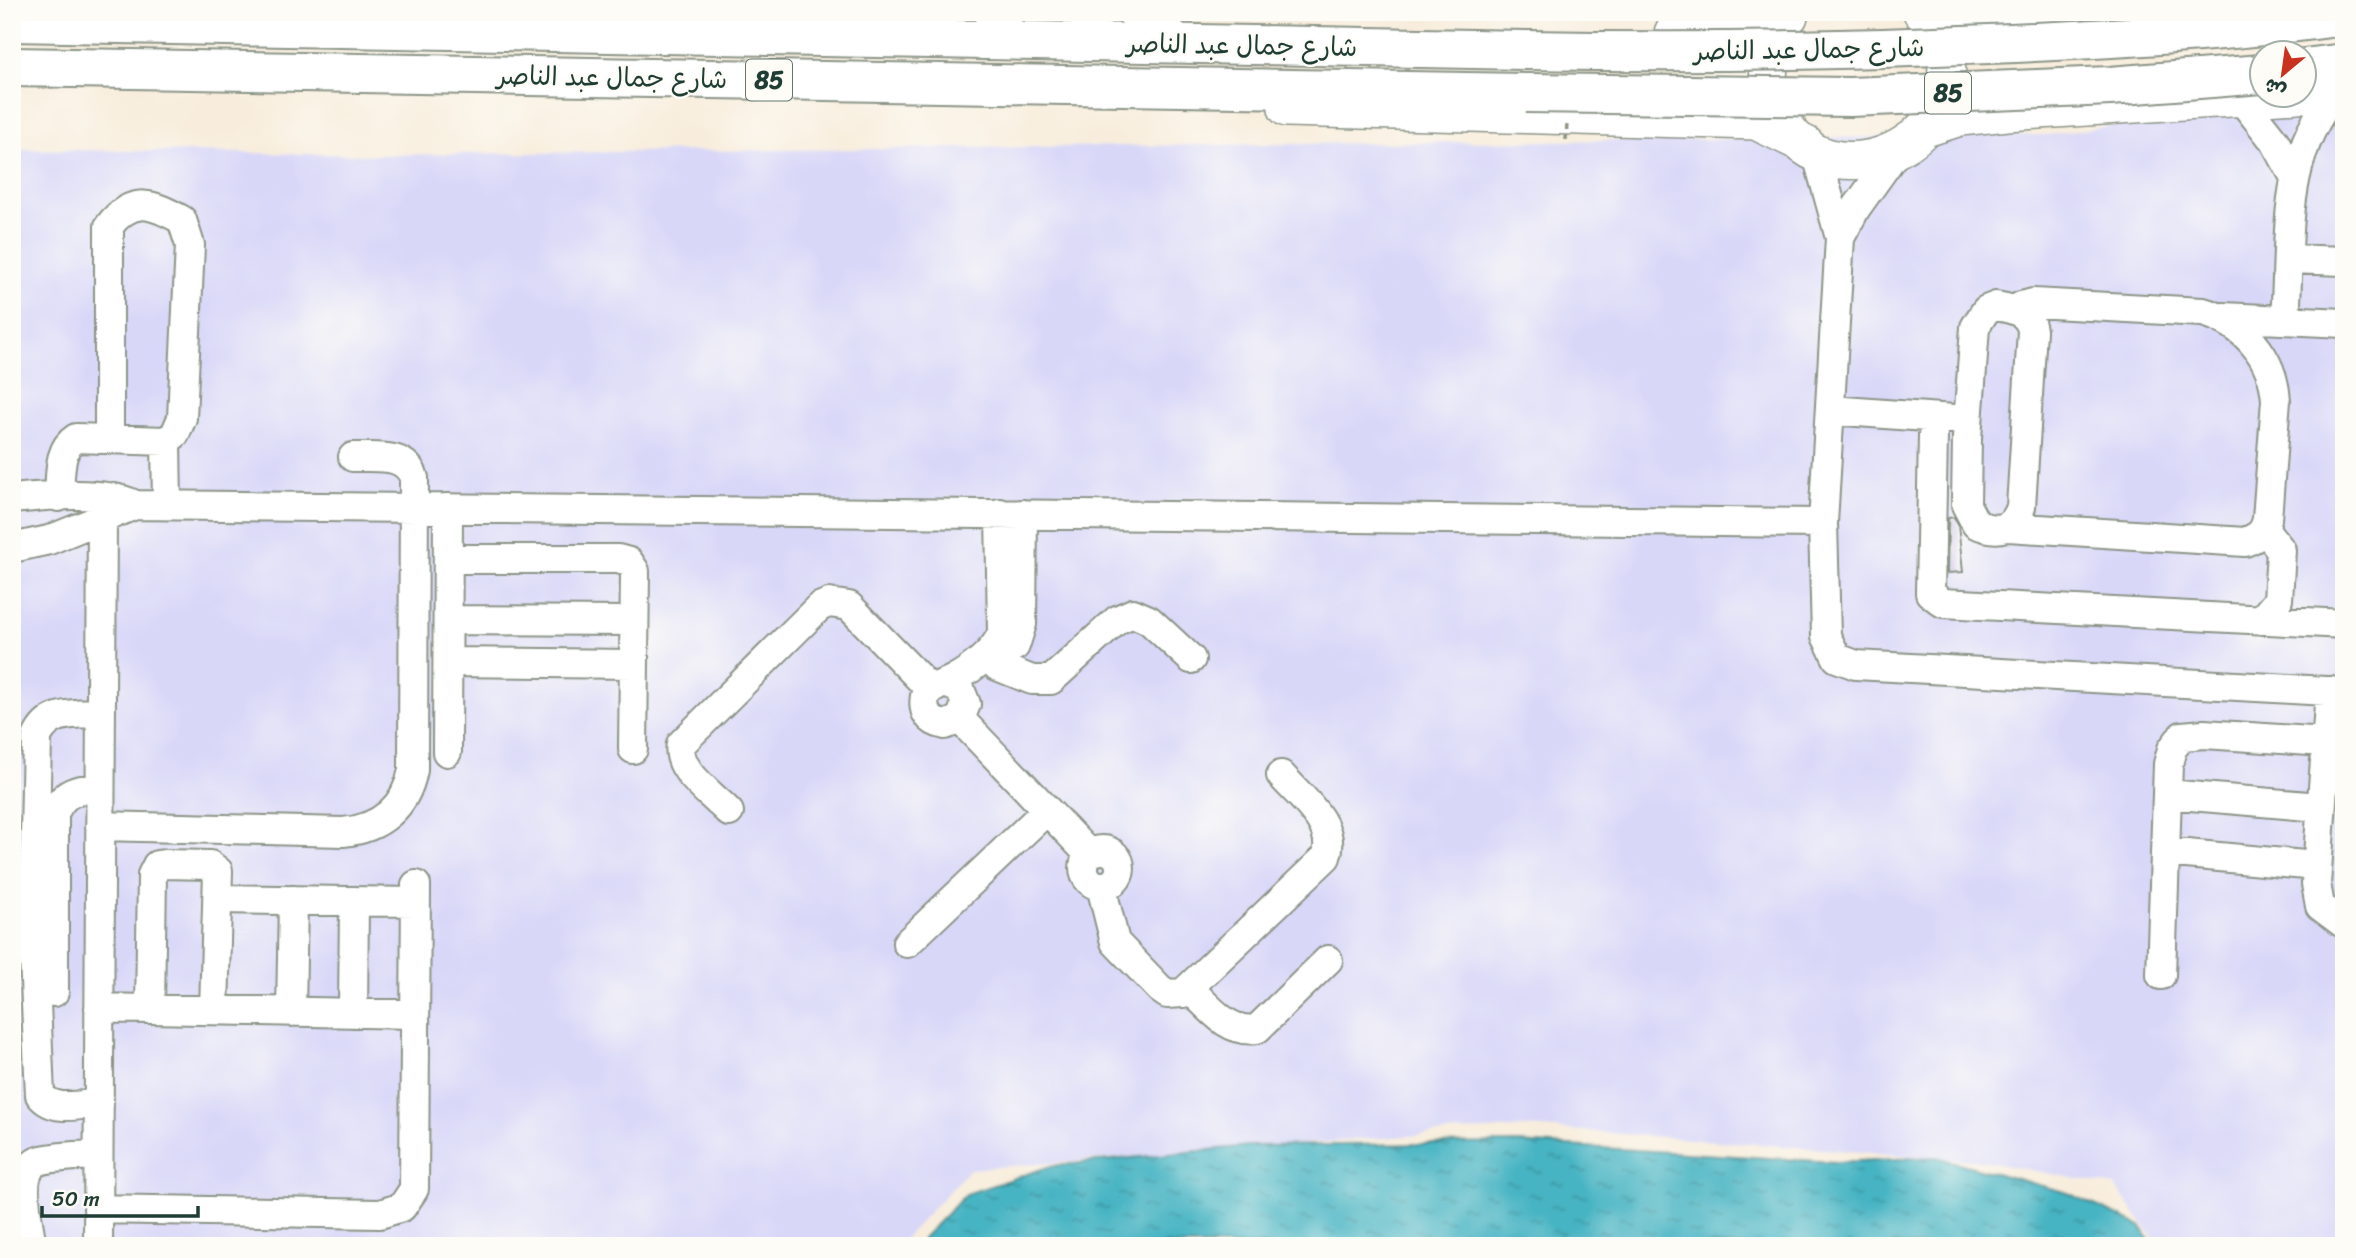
<svg xmlns="http://www.w3.org/2000/svg" width="2356" height="1258" viewBox="0 0 2356 1258" font-family="Sriracha,'Playpen Sans Arabic',sans-serif">
  <style>
    .built { fill: #d8d7f8 }
    .water { fill: url(#water-ripples); stroke: #33787c; stroke-width: 2 }
    .building { fill: #a99cd8 }
    .lines { fill: none; stroke-linecap: round; stroke-linejoin: round }
    .minor-casing { stroke: #8c9588; stroke-width: 32 }
    .major-casing { stroke: #8c9588; stroke-width: 40 }
    .highway-casing { stroke: #8c9588; stroke-width: 42 }
    .minor { stroke: #fff; stroke-width: 28 }
    .major { stroke: #fff; stroke-width: 37 }
    .highway { stroke: #fff; stroke-width: 38 }
    .highway-bridge-casing { stroke: #8c9588; stroke-width: 42; stroke-linecap: butt }
    .path-bridge { stroke: #8c9588; stroke-width: 3.5; stroke-dasharray: 5 5; stroke-linecap: butt }
    .highway-bridge { stroke: #fff; stroke-width: 38 }
    .labels { text-anchor: middle; stroke-width: 5; stroke-linejoin: round; paint-order: stroke }
    .shield { fill: #fdfcf7; stroke: #62766e; stroke-width: 2 }
    .shield-label { font-size: 24px; font-weight: bold; fill: #1f3d34 }
    .street-label { font-size: 26px; fill: #1f3d34; stroke: #fdfcf7 }
  </style>
  <defs>
    <pattern id="water-ripples" width="26" height="14" patternUnits="userSpaceOnUse" patternTransform="scale(1.75)"><rect width="26" height="14" fill="#47b4c3"/><path d="M2 4q2-2 4 0t4 0M15 11q2-2 4 0t4 0" fill="none" stroke="#3b949f"/></pattern>
  </defs>
  <rect width="100%" height="100%" fill="#fdfcf7"/>
  <filter id="ink" filterUnits="userSpaceOnUse"><feTurbulence type="fractalNoise" baseFrequency=".0143" numOctaves="2"/><feDisplacementMap in="SourceGraphic" scale="14" xChannelSelector="R" yChannelSelector="G"/><feConvolveMatrix kernelMatrix="1 2 1 2 8 2 1 2 1" color-interpolation-filters="sRGB"/></filter>
  <filter id="wash" filterUnits="userSpaceOnUse"><feTurbulence type="fractalNoise" baseFrequency=".00686" numOctaves="4" result="noise"/><feDisplacementMap in="SourceGraphic" scale="28" xChannelSelector="R" yChannelSelector="G"/><feGaussianBlur stdDeviation="1.57" result="paint"/><feColorMatrix in="noise" values="0 0 0 0 0 0 0 0 0 0 0 0 0 0 0 0 0 1.4 0 .05"/><feComposite in="paint" operator="in"/></filter>
  <g filter="url(#wash)">
    <rect width="100%" height="100%" fill="#f8eddc"/>
    <!-- built -->
    <path class="built" d="M 2344,92 L 2344,1246 L 2159,1246 L 2115,1186 L 1982,1161 L 1528,1127 L 970,1169 L 904,1239 L 902,1246 L 12,1246 L 12,149 L 371,155 L 2048,135 Z"/>
    <!-- water -->
    <path class="water" d="M 1518,1143 L 1836,1162 L 1936,1157 L 2068,1193 L 2141,1226 L 2153,1246 L 922,1246 L 922,1239 L 966,1194 L 1051,1166 L 1249,1146 Z"/>
    <g id="blocks">
      <!-- building -->
      <path class="building" d="M 1954,517 L 1958,525 L 1963,572 L 1947,573 L 1948,518 Z"/>
    </g>
  </g>
  <g filter="url(#ink)">
    <use href="#blocks" fill-opacity="0" stroke="#8c9588" stroke-width="2"/>
    <g class="lines">
      <!-- minor casing -->
      <g class="minor-casing">
        <path id="minor" d="M 1130,12 L 1169,27
          M 989,24 L 1011,12
          M 2242,100 L 2275,142 L 2294,176
          M 1816,151 L 1840,238 L 1823,523 L 1826,636 L 1837,658 L 1856,665 L 2344,692
          M 1840,238 L 1856,208 L 1896,152
          M 2290,259 L 2344,261
          M 1996,306 C 2013,309 2030,312 2032,331 L 2021,507 C 2013,530 1998,533 1976,524 L 1966,505 L 1967,438 L 1975,327 L 1986,310 Z
          M 2223,317 L 2344,323
          M 2285,320 C 2291,237 2280,158 2337,91
          M 1830,410 L 1968,420
          M 1933,436 L 1930,593 L 1943,603 L 2344,624
          M 166,441 L 167,505
          M 59,497 C 61,476 57,450 76,438 L 166,441 L 175,434 L 182,418 L 190,245 L 182,220 C 153,204 133,195 109,226 L 109,439
          M 12,499 C 45,496 103,490 133,504
          M 2008,527 L 2245,542 C 2258,537 2264,533 2267,519 L 2276,400 C 2273,357 2244,323 2203,312 L 2033,303 L 2021,306 L 2017,310
          M 12,548 L 49,540 L 135,505 L 1823,523
          M 448,559 L 618,559 L 629,562 L 635,571 L 633,749
          M 448,620 L 634,621
          M 2261,620 L 2278,600 L 2281,550 L 2265,530
          M 1015,646 L 1022,624 L 1023,514
          M 448,662 L 634,664
          M 997,666 L 1032,680 L 1051,680 L 1117,620 L 1133,613 L 1149,620 L 1191,659
          M 945,683 L 960,689 L 966,704 L 960,719 L 945,725 C 929,722 922,712 925,696 C 933,685 943,685 954,679 C 971,670 996,651 1002,632 L 1000,513
          M 2330,691 L 2316,884 L 2320,906 L 2344,924
          M 960,719 L 1089,854
          M 447,752 L 448,508
          M 2167,794 L 2320,807
          M 729,812 C 712,794 675,770 681,744 L 819,607 L 829,603 L 849,606 L 930,689
          M 100,826 L 343,832 C 380,829 406,807 413,770 L 414,478 C 406,452 376,458 353,457
          M1084 868a18 18 0 1 1 36 0a18 18 0 1 1-36 0Z
          M 2165,852 L 2316,866
          M 1101,886 L 1115,942 L 1160,989 L 1167,994 L 1183,993 L 1326,857 C 1338,825 1300,797 1281,775
          M 218,899 L 416,902
          M 907,943 L 1047,810
          M 2161,975 L 2168,764 L 2172,749 L 2182,736 L 2204,734 L 2326,742
          M 1189,988 C 1209,1007 1228,1034 1257,1029 L 1328,960
          M 54,992 L 54,814 C 63,791 78,789 100,788
          M 99,1008 L 415,1014
          M 150,1009 L 152,875 L 157,865 L 164,864 L 210,865 L 218,871 L 214,1010
          M 291,1012 L 293,900
          M 353,1013 L 354,901
          M 98,1103 C 78,1105 54,1112 40,1095 L 33,934 L 37,737 C 49,710 75,714 101,713
          M 98,1209 L 380,1214 L 402,1207 L 414,1189 L 416,885
          M 32,1246 C 29,1224 13,1166 42,1160 C 60,1156 80,1156 98,1155
          M 98,1246 L 102,517"/>
      </g>
      <!-- major casing -->
      <g class="major-casing">
        <path id="major" d="M 1929,21 L 1991,25 L 2173,12
          M 1783,24 C 1769,48 1764,75 1773,101 C 1817,230 2016,126 1922,12
          M 1673,33 L 1719,33 L 1789,16
          M 2304,94 L 2344,90
          M 1287,108 L 1756,121 L 1806,145
          M 1926,128 L 1960,117 L 2007,112 L 2297,94"/>
      </g>
      <!-- highway casing -->
      <g class="highway-casing">
        <path id="highway" d="M 12,22 L 1526,50
          M 12,67 L 1526,93
          M 2304,68 L 2344,63"/>
      </g>
      <!-- minor -->
      <use href="#minor" class="minor"/>
      <!-- major -->
      <use href="#major" class="major"/>
      <!-- highway -->
      <use href="#highway" class="highway"/>
      <!-- highway-bridge casing -->
      <g class="highway-bridge-casing">
        <path id="highway-bridge" d="M 1526,50 C 1681,53 1835,51 1989,44 C 2107,39 2226,33 2344,16
          M 1526,93 L 1850,97 L 2110,86 L 2262,74"/>
      </g>
      <!-- path-bridge -->
      <path class="path-bridge" d="M 1566,140 L 1567,123"/>
      <!-- highway-bridge -->
      <use href="#highway-bridge" class="highway-bridge"/>
    </g>
  </g>
  <g class="labels">
    <!-- shield labels -->
    <g class="shield">
      <rect x="746" y="59.5" width="46" height="41" rx="5"/>
      <rect x="1925" y="72.5" width="46" height="41" rx="5"/>
    </g>
    <g class="shield-label">
      <text x="769" y="88">85</text>
      <text x="1948" y="101">85</text>
    </g>
    <!-- street labels -->
    <g class="street-label">
      <text transform="translate(1242 45) rotate(1)" y="9">شارع جمال عبد الناصر</text>
      <text transform="translate(1809 49) rotate(-1)" y="9">شارع جمال عبد الناصر</text>
      <text transform="translate(612 77) rotate(1)" y="9">شارع جمال عبد الناصر</text>
    </g>
  </g>
  <!-- margin -->
  <rect width="2356" height="1258" fill="none" stroke="#fdfcf7" stroke-width="42"/>
  <!-- north arrow -->
  <g transform="translate(2283 74) rotate(209)"><circle r="33" fill="#fdfcf7" stroke="#a4b0a9" stroke-width="2"/>
  <path d="M0-5L12 26L0 18L-12 26Z" fill="#c8321e"/>
  <text y="-10" font-size="19" font-weight="bold" text-anchor="middle" fill="#1f3d34">ش</text>
  </g>
  <!-- scale -->
  <path d="M42 1206v10h156v-10" fill="none" stroke="#1f3d34" stroke-width="3.5"/>
  <text x="52" y="1206" font-size="21" fill="#1f3d34" stroke="#fdfcf7" stroke-width="5" paint-order="stroke">50 m</text>
</svg>
